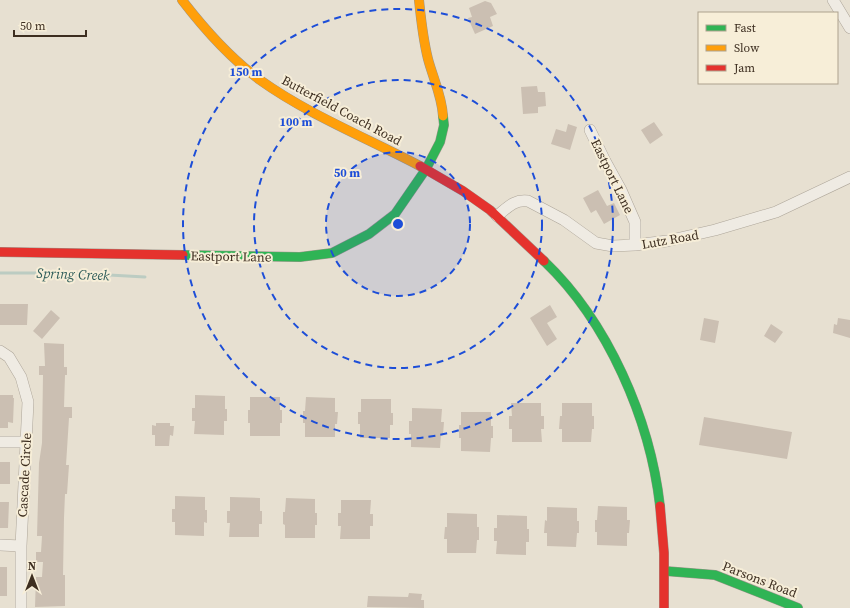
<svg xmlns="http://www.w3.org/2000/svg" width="850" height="608" viewBox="0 0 850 608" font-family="'Source Serif 4',serif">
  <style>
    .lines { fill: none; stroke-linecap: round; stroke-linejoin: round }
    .stream { stroke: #bcccc2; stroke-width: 3 }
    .building { fill: #cbbfb2 }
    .street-casing { stroke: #ada599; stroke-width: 12 }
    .fast-casing { stroke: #9c958a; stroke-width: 10 }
    .slow-casing { stroke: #9c958a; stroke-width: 10 }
    .jam-casing { stroke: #9c958a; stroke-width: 10 }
    .street { stroke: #efebe3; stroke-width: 11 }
    .fast { stroke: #30b455; stroke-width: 9 }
    .slow { stroke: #ff9f0a; stroke-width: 9 }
    .jam { stroke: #e5322d; stroke-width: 9 }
    .ring { fill: none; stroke: #1d4ed8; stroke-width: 2; stroke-dasharray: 7 5 }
    .labels { text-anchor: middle; stroke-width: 4; stroke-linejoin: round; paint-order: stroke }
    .street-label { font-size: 13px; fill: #3d2e20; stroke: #f7eed8 }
    .water-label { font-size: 14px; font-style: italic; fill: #2f5d5a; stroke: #f7eed8 }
    .centre { fill: #1d4ed8; stroke: #f7eed8; stroke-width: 2 }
    .ring-label { font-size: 12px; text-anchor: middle; font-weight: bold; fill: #1d4ed8; stroke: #f7eed8; stroke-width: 4; stroke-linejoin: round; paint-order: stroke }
  </style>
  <rect width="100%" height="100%" fill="#e7e0d1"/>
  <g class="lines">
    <!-- stream -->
    <path class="stream" d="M 0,273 L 73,273 L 145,277"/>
  </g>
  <!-- building -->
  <path class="building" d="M 485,1 L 491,3 L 497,14 L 490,17 L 493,26 L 475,34 L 468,18 L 472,17 L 469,8 Z
    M 537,86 L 538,92 L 545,92 L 546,106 L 538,107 L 538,113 L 523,114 L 521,87 Z
    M 654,122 L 663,135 L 650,144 L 641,130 Z
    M 568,124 L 577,127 L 570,150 L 551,144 L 556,129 L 566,132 Z
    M 598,190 L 607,206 L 614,203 L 620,215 L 604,224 L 596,210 L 591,213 L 583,198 Z
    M 0,304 L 28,304 L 27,325 L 0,325 Z
    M 550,305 L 557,317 L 547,323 L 557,339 L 547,346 L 530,318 Z
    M 51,310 L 60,318 L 42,339 L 33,331 Z
    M 704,318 L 719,321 L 715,343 L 700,340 Z
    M 838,318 L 850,320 L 850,338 L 833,333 L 834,324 L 837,325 Z
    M 771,324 L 783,332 L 775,343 L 764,336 Z
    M 44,343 L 64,344 L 64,367 L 67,367 L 67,375 L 65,375 L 64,407 L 72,407 L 72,418 L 69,418 L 66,465 L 69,465 L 67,494 L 65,494 L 64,518 L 63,575 L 65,575 L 65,606 L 35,607 L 36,577 L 42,577 L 43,562 L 36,562 L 36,552 L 41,552 L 42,536 L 37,536 L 39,463 L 42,443 L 43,375 L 39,375 L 39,366 L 45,366 Z
    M 0,395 L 13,395 L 13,398 L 14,398 L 13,423 L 8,422 L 8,428 L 0,428 Z
    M 195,395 L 225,396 L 225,409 L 227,409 L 227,421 L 224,421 L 224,435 L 194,434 L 195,421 L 192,421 L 192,408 L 195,408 Z
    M 250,397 L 280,397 L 280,410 L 282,410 L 282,423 L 280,423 L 280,436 L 250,436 L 250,423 L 248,423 L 248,410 L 250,410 Z
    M 306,397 L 335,398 L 335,412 L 338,412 L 337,424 L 335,424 L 335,437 L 305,437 L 305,423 L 303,423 L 303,411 L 305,411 Z
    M 361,399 L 391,399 L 391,413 L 393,413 L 393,425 L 390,425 L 390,438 L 360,438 L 360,424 L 358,424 L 358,412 L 361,412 Z
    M 511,403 L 541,403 L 541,416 L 544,416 L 544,429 L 541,429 L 542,442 L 512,442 L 512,429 L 509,429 L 509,416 L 512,416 Z
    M 562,403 L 592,403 L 592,416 L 594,416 L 594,429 L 592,429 L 591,442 L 562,442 L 562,429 L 559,429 L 560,416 L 562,416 Z
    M 412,408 L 442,409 L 441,422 L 444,422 L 443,435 L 441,435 L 440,448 L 411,447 L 411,434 L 409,434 L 409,421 L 412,421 Z
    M 461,412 L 491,412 L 491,426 L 493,426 L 493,438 L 491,438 L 490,452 L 461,451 L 461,438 L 459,438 L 459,425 L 461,425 Z
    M 704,417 L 792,432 L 787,459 L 699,445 Z
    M 156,423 L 170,423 L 170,426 L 174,426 L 173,436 L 170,435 L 169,446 L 155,446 L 155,435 L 152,435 L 152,425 L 156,426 Z
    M 0,462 L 10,462 L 10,484 L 0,484 Z
    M 175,496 L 205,497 L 205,510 L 207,510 L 207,523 L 204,522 L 204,536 L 175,535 L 175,522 L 172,522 L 172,509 L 175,509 Z
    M 230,497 L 260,498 L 260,511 L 262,511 L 262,524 L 259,524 L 259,537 L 229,537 L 230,523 L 227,523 L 227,511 L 230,511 Z
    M 286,498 L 315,499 L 315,513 L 317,513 L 317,525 L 315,525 L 315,538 L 285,538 L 285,525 L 283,524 L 283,512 L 285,512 Z
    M 341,500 L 371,500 L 370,514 L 373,514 L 373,526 L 370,526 L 370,539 L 340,539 L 341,526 L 338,526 L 338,513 L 341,513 Z
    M 0,502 L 9,502 L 8,528 L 0,528 Z
    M 598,506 L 627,507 L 627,520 L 630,520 L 629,533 L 627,533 L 627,546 L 597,545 L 597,532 L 595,532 L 595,520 L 597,520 Z
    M 547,507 L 577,508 L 577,521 L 579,521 L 579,533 L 577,533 L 576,547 L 547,546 L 547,533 L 544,533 L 545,520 L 547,521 Z
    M 447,513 L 477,514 L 477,527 L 479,527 L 479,540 L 477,540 L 476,553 L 447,553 L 447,539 L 444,539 L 445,527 L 447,527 Z
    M 497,515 L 527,516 L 527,529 L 529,529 L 529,542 L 526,542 L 526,555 L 496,554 L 497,541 L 494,541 L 494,528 L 497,528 Z
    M 0,567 L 7,567 L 7,596 L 0,596 Z
    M 409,593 L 422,594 L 421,600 L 424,600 L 424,608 L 367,607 L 368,596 L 408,597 Z"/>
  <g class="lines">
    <!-- street casing -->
    <g class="street-casing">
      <path id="street" d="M 833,0 L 850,28
        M 590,130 L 605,161 L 621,190 L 635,222 L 635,245
        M 497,216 C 507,208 514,199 528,201 L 564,220 L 596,243 L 613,246 L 635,245 L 667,241 L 715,230 L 776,212 L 850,177
        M 0,351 L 9,357 L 21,377 L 28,402 L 21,546 L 21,608
        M 0,442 L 26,442
        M 0,545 L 21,546"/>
    </g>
    <!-- fast casing -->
    <g class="fast-casing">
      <path id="fast" d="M 183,255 L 300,257 L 332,253 L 369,234 L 395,214 L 426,169 L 440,142 L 444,125 L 443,116
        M 544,261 C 608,322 650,419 660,506
        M 665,571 L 715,575 L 798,608"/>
    </g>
    <!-- slow casing -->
    <g class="slow-casing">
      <path id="slow" d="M 182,0 C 205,30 230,58 260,80 C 309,115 367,138 420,166
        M 419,0 C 421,20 423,39 428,59 C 433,78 442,96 443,116"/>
    </g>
    <!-- jam casing -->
    <g class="jam-casing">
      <path id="jam" d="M 420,166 L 463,191 L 490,210 L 544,261
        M 0,252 L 183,255
        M 660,506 L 664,553 L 664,608"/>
    </g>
    <!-- street -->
    <use href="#street" class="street"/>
    <!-- fast -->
    <use href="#fast" class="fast"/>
    <!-- slow -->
    <use href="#slow" class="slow"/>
    <!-- jam -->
    <use href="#jam" class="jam"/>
  </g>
  <!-- distance rings -->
  <circle cx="398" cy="224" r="72" fill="#1d4ed8" fill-opacity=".12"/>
  <g class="ring">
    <circle cx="398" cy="224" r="72"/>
    <circle cx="398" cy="224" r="144"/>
    <circle cx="398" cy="224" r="215"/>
  </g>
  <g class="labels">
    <!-- street labels -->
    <g class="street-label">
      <text transform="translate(342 110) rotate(28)" y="5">Butterfield Coach Road</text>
      <text transform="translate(613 176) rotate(64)" y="5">Eastport Lane</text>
      <text transform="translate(670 239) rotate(-10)" y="5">Lutz Road</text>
      <text transform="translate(231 256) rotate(1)" y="5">Eastport Lane</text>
      <text transform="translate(24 475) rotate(-87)" y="5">Cascade Circle</text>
      <text transform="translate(760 579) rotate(21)" y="5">Parsons Road</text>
    </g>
    <!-- water labels -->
    <g class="water-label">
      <text transform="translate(73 274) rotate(2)" y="5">Spring Creek</text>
    </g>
  </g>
  <circle cx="398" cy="224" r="6" class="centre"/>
  <g class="ring-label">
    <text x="246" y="76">150 m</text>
    <text x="296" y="126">100 m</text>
    <text x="347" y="177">50 m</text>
  </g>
  <!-- legend -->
  <rect x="698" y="12" width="140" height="72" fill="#f7eed8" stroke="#ada18e"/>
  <rect x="706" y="25" width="20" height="6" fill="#30b455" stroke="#ada18e"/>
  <text x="734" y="32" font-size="12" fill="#3d2e20">Fast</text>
  <rect x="706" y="45" width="20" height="6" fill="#ff9f0a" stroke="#ada18e"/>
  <text x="734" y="52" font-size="12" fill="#3d2e20">Slow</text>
  <rect x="706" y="65" width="20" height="6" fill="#e5322d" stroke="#ada18e"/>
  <text x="734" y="72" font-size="12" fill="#3d2e20">Jam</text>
  <!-- north arrow -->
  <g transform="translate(32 576)" stroke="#f7eed8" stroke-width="3" paint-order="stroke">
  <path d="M0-3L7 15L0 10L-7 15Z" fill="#3d2e20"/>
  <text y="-6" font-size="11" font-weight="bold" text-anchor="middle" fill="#3d2e20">N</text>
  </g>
  <!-- scale -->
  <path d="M14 30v6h72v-6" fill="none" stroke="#3d2e20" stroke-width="2"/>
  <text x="20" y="30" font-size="12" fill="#3d2e20" stroke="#f7eed8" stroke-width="3" paint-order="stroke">50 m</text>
</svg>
